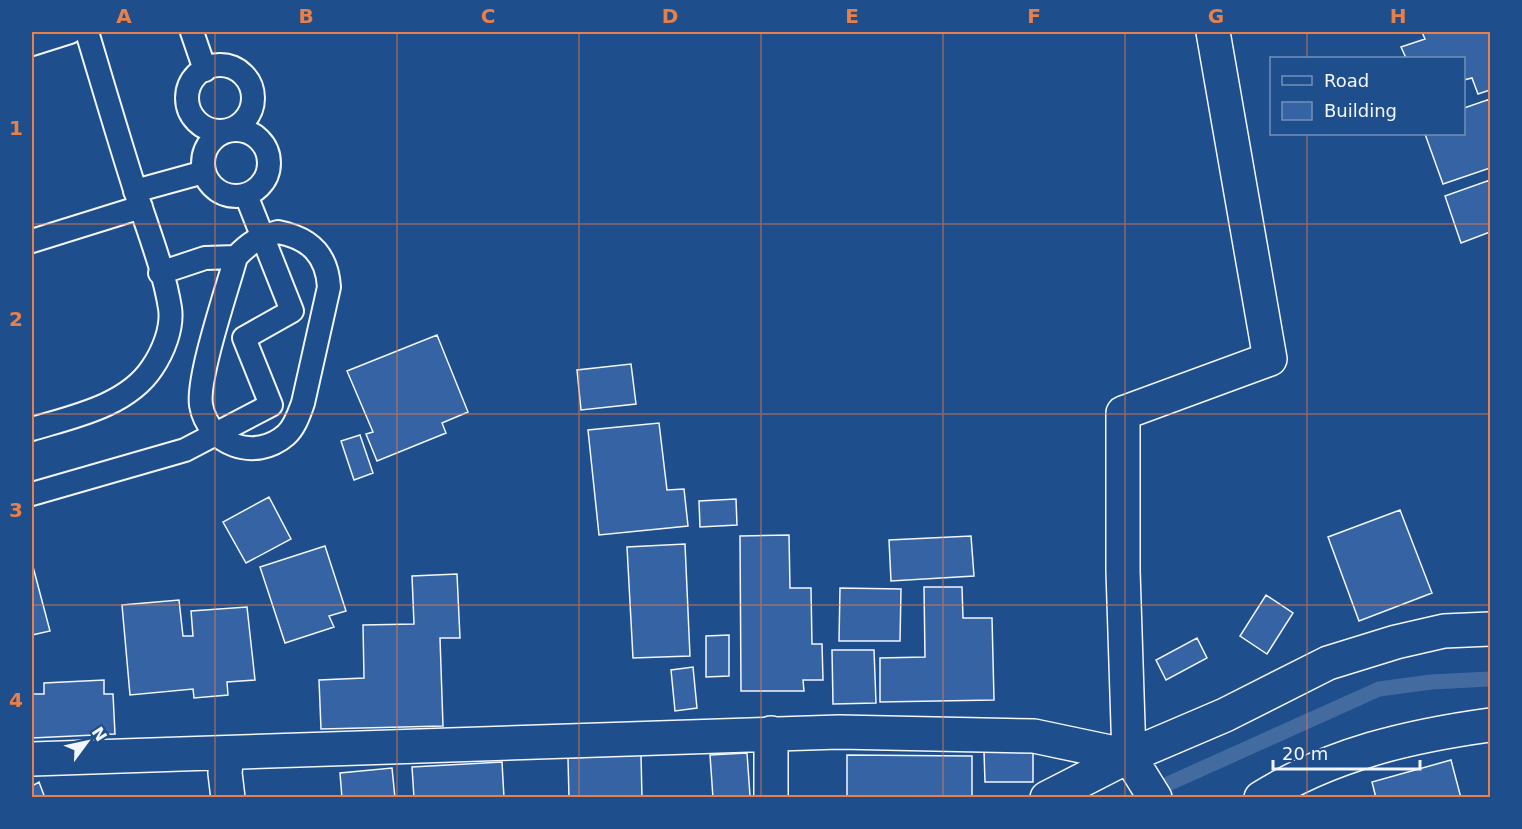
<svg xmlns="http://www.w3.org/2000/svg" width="1522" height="829" viewBox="0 0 1522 829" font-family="'DejaVu Sans',sans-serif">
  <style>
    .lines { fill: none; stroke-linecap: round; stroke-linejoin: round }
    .stream { stroke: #446ba0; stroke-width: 15 }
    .building { fill: #3563a3; stroke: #f2f6ff; stroke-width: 1.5 }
    .lane-casing { stroke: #f2f6ff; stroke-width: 26 }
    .street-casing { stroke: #f2f6ff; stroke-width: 36 }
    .lane { stroke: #1f4e8c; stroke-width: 22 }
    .street { stroke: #1f4e8c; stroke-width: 33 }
    .grid { fill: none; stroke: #ea8049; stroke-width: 1.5; stroke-opacity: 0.55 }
    .neatline { fill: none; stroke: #ea8049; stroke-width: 2 }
    .grid-label { font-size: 20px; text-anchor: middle; font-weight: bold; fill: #ea8049 }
  </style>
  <rect width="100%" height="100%" fill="#1f4e8c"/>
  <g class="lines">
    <!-- stream -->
    <path class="stream" d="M 1150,792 L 1379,689 L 1431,682 L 1490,679"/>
  </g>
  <!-- building -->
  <path class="building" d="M 1422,32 L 1490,32 L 1490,90 L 1478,94 L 1472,78 L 1464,80 L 1464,58 L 1406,58 L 1401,47 L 1425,39 Z
    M 1490,99 L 1490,168 L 1443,184 L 1425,134 L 1464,134 L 1464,108 Z
    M 1490,180 L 1490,232 L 1461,243 L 1445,196 Z
    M 437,335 L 468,412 L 442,423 L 446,433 L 377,461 L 366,434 L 373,432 L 347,371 Z
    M 631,364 L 636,404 L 581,410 L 577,370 Z
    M 659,423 L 667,490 L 684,489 L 688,526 L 599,535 L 588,430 Z
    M 360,435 L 373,473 L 354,480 L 341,441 Z
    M 269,497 L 291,539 L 246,563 L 223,522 Z
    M 736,499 L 737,525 L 700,527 L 699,501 Z
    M 1400,510 L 1432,593 L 1359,621 L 1328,537 Z
    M 789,535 L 790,588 L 811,588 L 812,644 L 822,644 L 823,680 L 803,680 L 804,691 L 741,691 L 740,536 Z
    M 971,536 L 974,576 L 891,581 L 889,540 Z
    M 685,544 L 690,656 L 633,658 L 627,547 Z
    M 325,546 L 346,611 L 329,616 L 334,627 L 285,643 L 260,567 Z
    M 32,563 L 50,631 L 32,635 Z
    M 457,574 L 460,638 L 440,638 L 443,726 L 321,729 L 319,680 L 364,678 L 363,625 L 414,624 L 412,576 Z
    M 924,587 L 962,587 L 963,618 L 992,618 L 994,700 L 880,702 L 880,658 L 925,657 Z
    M 840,588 L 901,589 L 900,641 L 839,641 Z
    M 1266,595 L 1293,613 L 1267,654 L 1240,636 Z
    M 179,600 L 183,636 L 193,636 L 191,611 L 247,607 L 255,680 L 227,682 L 228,695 L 194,698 L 193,689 L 130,695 L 122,605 Z
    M 729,635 L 729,676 L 706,677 L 706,636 Z
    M 1197,638 L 1207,658 L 1166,680 L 1156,660 Z
    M 832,650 L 874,650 L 876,703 L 833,704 Z
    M 693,667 L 697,708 L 675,711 L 671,670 Z
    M 104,680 L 104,694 L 113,694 L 115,734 L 32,738 L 32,694 L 44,694 L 44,683 Z
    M 984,751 L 1033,751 L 1033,782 L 985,782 Z
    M 747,753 L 750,796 L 713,798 L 710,755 Z
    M 641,755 L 642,798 L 569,798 L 568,758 Z
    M 847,755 L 972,756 L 972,798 L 847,798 Z
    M 1451,760 L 1461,798 L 1376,798 L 1372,782 Z
    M 502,762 L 504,798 L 414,798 L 412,767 Z
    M 392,768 L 395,798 L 342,798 L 340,773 Z
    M 39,782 L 45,798 L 32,798 L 32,786 Z"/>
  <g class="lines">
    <!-- lane casing -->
    <g class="lane-casing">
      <path id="lane" d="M 192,32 L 205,70
        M 32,44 L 70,32
        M187 98a33 33 0 1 1 66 0a33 33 0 1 1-66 0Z
        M203 163a33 33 0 1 1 66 0a33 33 0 1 1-66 0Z
        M 135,191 L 204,172
        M 278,232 C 310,238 327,255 329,287 L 303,403 C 299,414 295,427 286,435 C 255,462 208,445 201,405 C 197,377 227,290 236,257 C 249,243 259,237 278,232 Z
        M 32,241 L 141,207
        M 160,273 L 205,258 L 236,257
        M 32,429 C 72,417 127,406 152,368 C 163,352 173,328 170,308 C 164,270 148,230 136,193 C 119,140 103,85 87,32
        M 32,494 L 185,450 L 271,405 L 244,338 L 292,311 L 246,195"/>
    </g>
    <!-- street casing -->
    <g class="street-casing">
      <path id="street" d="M 771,733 L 771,798
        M 227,753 L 225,773 L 228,798
        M 32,759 L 839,732 L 1034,736 L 1129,756
        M 1047,798 L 1129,756 L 1225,715 L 1328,663 L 1396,642 L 1444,631 L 1490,629
        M 1155,798 L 1129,756 L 1123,571 L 1123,413 L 1270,359 L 1213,32
        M 1261,798 C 1331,754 1410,736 1490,725"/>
    </g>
    <!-- lane -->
    <use href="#lane" class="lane"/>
    <!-- street -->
    <use href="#street" class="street"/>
  </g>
  <!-- grid -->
  <path class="grid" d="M 215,32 L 215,798M 397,32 L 397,798M 579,32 L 579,798M 761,32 L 761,798M 943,32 L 943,798M 1125,32 L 1125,798M 1307,32 L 1307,58M 1307,134 L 1307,798M 32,224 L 1490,224M 32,414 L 1490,414M 32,605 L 1490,605"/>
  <!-- border -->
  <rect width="1522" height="829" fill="none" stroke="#1f4e8c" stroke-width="66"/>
  <!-- legend -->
  <rect x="1270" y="57" width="195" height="78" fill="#1f4e8c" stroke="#7391ba" stroke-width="1.5"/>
  <rect x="1282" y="76" width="30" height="9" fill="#1f4e8c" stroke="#7391ba" stroke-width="1.5"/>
  <text x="1324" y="87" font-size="18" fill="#f2f6ff">Road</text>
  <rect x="1282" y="102" width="30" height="18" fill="#3563a3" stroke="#7391ba" stroke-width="1.5"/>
  <text x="1324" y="117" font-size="18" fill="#f2f6ff">Building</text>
  <!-- north arrow -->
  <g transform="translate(87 742) rotate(57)" stroke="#1f4e8c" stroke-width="4.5" paint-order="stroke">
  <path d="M0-4.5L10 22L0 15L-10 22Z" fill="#f2f6ff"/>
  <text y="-9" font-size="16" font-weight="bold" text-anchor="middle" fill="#f2f6ff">N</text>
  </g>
  <!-- scale -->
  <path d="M1273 760v9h147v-9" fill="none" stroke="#f2f6ff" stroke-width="3"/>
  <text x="1282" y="760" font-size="18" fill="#f2f6ff" stroke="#1f4e8c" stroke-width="4.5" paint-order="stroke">20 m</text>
  <rect x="33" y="33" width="1456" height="763" class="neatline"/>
  <g class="grid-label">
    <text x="124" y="23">A</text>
    <text x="306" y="23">B</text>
    <text x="488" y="23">C</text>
    <text x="670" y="23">D</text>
    <text x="852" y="23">E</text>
    <text x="1034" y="23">F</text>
    <text x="1216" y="23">G</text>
    <text x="1398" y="23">H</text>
    <text x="16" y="135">1</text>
    <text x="16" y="326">2</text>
    <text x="16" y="517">3</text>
    <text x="16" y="707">4</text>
  </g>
</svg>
